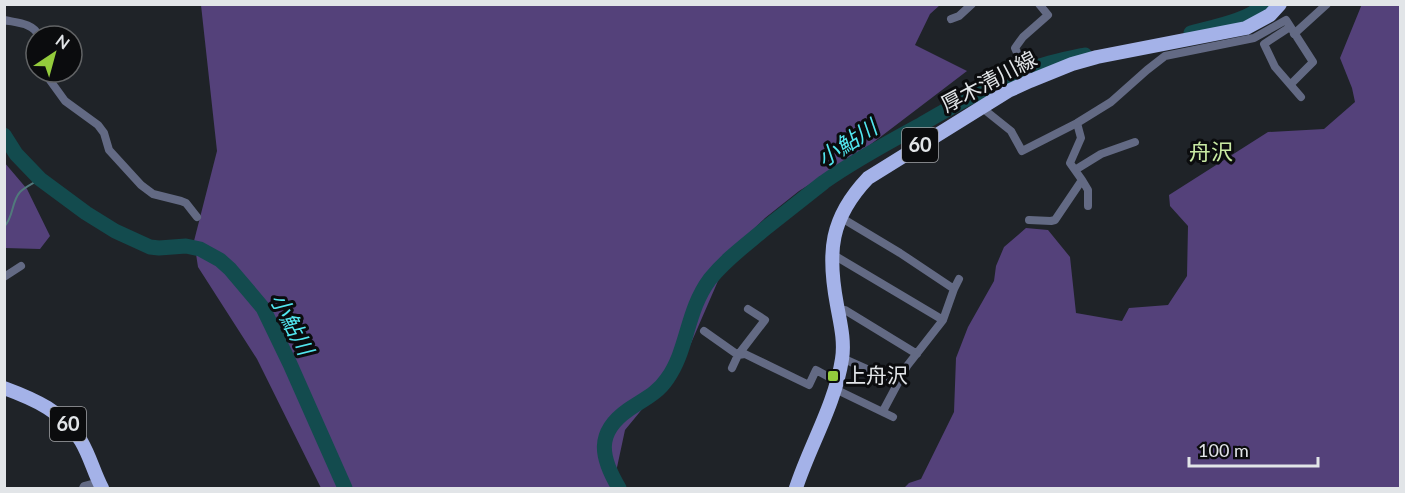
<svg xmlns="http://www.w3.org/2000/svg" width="1405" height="493" viewBox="0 0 1405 493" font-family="Lato,'Noto Sans JP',sans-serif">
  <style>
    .forest { fill: #54417a }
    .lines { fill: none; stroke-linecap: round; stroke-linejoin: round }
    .stream { stroke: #51797c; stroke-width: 2 }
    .river { stroke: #134b4e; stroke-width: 15 }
    .minor { stroke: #636a84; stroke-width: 8 }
    .primary { stroke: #a4b2e8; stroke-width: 14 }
    .poi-dot { fill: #94cc3c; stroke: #0b0c0e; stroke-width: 2 }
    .labels { text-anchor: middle; stroke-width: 6; stroke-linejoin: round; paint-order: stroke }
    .shield { fill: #0b0c0e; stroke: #a2a4a7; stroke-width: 1.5 }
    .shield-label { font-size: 20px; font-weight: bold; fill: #e2e5e8 }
    .street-label { font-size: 21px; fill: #e2e5e8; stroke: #0b0c0e }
    .poi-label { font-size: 21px; fill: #e2e5e8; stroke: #0b0c0e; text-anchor: start }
    .water-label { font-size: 22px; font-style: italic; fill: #52e6ef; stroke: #0b0c0e }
    .neighbourhood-label { font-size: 22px; fill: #c8e9a2; stroke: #0b0c0e }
  </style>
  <rect width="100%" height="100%" fill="#1f2328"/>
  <!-- forest -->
  <path class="forest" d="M 1362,4 L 1400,5 L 1400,488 L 904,488 L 909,483 L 921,479 L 954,412 L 956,358 L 968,327 L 994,281 L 996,266 L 1004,247 L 1026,228 L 1048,230 L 1070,257 L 1076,313 L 1122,321 L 1129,308 L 1168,305 L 1187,276 L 1188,226 L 1170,206 L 1169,195 L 1268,132 L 1324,129 L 1355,102 L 1352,88 L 1340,58 Z
    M 201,5 L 940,5 L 930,14 L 915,45 L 967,71 L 858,154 L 799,191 L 765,218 L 731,251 L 685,357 L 625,430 L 616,472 L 618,488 L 321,488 L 257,359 L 198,267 L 194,241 L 217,151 Z
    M 4,162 L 27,189 L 50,236 L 40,249 L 5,248 Z"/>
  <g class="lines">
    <!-- stream -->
    <path class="stream" d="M 4,227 C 14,217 11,202 20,192 C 25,187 34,183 40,179"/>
    <!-- river -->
    <path class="river" d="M 1191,33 C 1209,28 1253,20 1263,4
      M 4,135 L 16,154 L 40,179 L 86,213 L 115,231 L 150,247 L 159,248 L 186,246 L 200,249 L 220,260 L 230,269 L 263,308 L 290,364 L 345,488
      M 619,488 C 601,458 595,433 628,410 C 642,400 657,394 667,379 C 688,350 686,311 710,279 C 726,259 747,244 767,227 C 786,212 805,197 824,182 C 855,160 889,142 922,124 C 956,104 991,85 1028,70 C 1046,63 1066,59 1085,55"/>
    <!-- minor -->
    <path class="minor" d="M 951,19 L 959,16 L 972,4
      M 4,20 C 18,23 33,23 39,36
      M 1290,27 L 1264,44 L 1275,67 L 1301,97
      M 1294,34 L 1327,4
      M 44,72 L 65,101 L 98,125 L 104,133 L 109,150 L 141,185 L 153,194 L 181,201 L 186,203 L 197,217
      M 1030,81 L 1015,48 L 1023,37 L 1048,15 L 1039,4
      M 981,107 L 1011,131 L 1022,151 L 1077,123 L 1111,102 L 1147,70 L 1165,56 L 1254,38 L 1286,20 L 1313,62 L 1291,84
      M 1075,170 L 1101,154 L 1135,142
      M 1082,180 L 1088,190 L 1088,206
      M 840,217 L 900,253 L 954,289
      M 1029,220 L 1051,221 L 1055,220 L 1082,180 L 1070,163 L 1081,138 L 1077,123
      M 832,254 L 943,320
      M 4,277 L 21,266
      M 838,310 L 845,310 L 917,354
      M 704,331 L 738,355 L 745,354 L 809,385 L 816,370 L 838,382
      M 842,358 L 898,383
      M 732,368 L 738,355 L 765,320 L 748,309
      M 835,389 L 893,417
      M 883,411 L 907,366 L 943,320 L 954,289 L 959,279
      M 83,488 L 84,486 L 99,482"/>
    <!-- primary -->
    <path class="primary" d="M 4,388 C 34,399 64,412 81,441 C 90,456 94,473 102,488
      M 796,488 C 810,445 835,405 842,359 C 845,341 840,322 837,305 C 827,252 830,218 868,178 L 1008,91 L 1030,81 L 1072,64 L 1097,57 L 1246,28 L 1270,15 L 1280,4"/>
  </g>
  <!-- markers -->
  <rect class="poi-dot" x="827" y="370" width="12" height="12" rx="3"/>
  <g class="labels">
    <!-- shield labels -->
    <g class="shield">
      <rect x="902" y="128" width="36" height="34" rx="4.5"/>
      <rect x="50" y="407" width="36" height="34" rx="4.5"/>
    </g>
    <g class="shield-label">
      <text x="920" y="152">60</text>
      <text x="68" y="431">60</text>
    </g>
    <!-- street labels -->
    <g class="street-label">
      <text transform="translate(989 82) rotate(-28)" y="7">厚木清川線</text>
    </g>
    <!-- poi labels -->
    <g class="poi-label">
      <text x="845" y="383">上舟沢</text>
    </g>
    <!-- water labels -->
    <g class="water-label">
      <text transform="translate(847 143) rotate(-33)" y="8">小鮎川</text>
      <text transform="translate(292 324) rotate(62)" y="8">小鮎川</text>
    </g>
    <!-- neighbourhood labels -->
    <g class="neighbourhood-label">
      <text x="1211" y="160">舟沢</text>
    </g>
  </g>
  <!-- border -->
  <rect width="1405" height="493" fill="none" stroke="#e2e5e8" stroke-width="12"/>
  <!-- north arrow -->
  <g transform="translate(54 54) rotate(36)"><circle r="28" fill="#0b0c0e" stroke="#616365" stroke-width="1.5"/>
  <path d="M0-4.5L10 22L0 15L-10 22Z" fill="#94cc3c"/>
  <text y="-9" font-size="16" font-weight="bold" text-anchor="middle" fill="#e2e5e8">N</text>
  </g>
  <!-- scale -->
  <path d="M1189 457v9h129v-9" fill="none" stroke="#e2e5e8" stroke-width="3"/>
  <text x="1198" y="457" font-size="18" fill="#e2e5e8" stroke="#0b0c0e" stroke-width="4.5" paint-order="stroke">100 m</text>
</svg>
